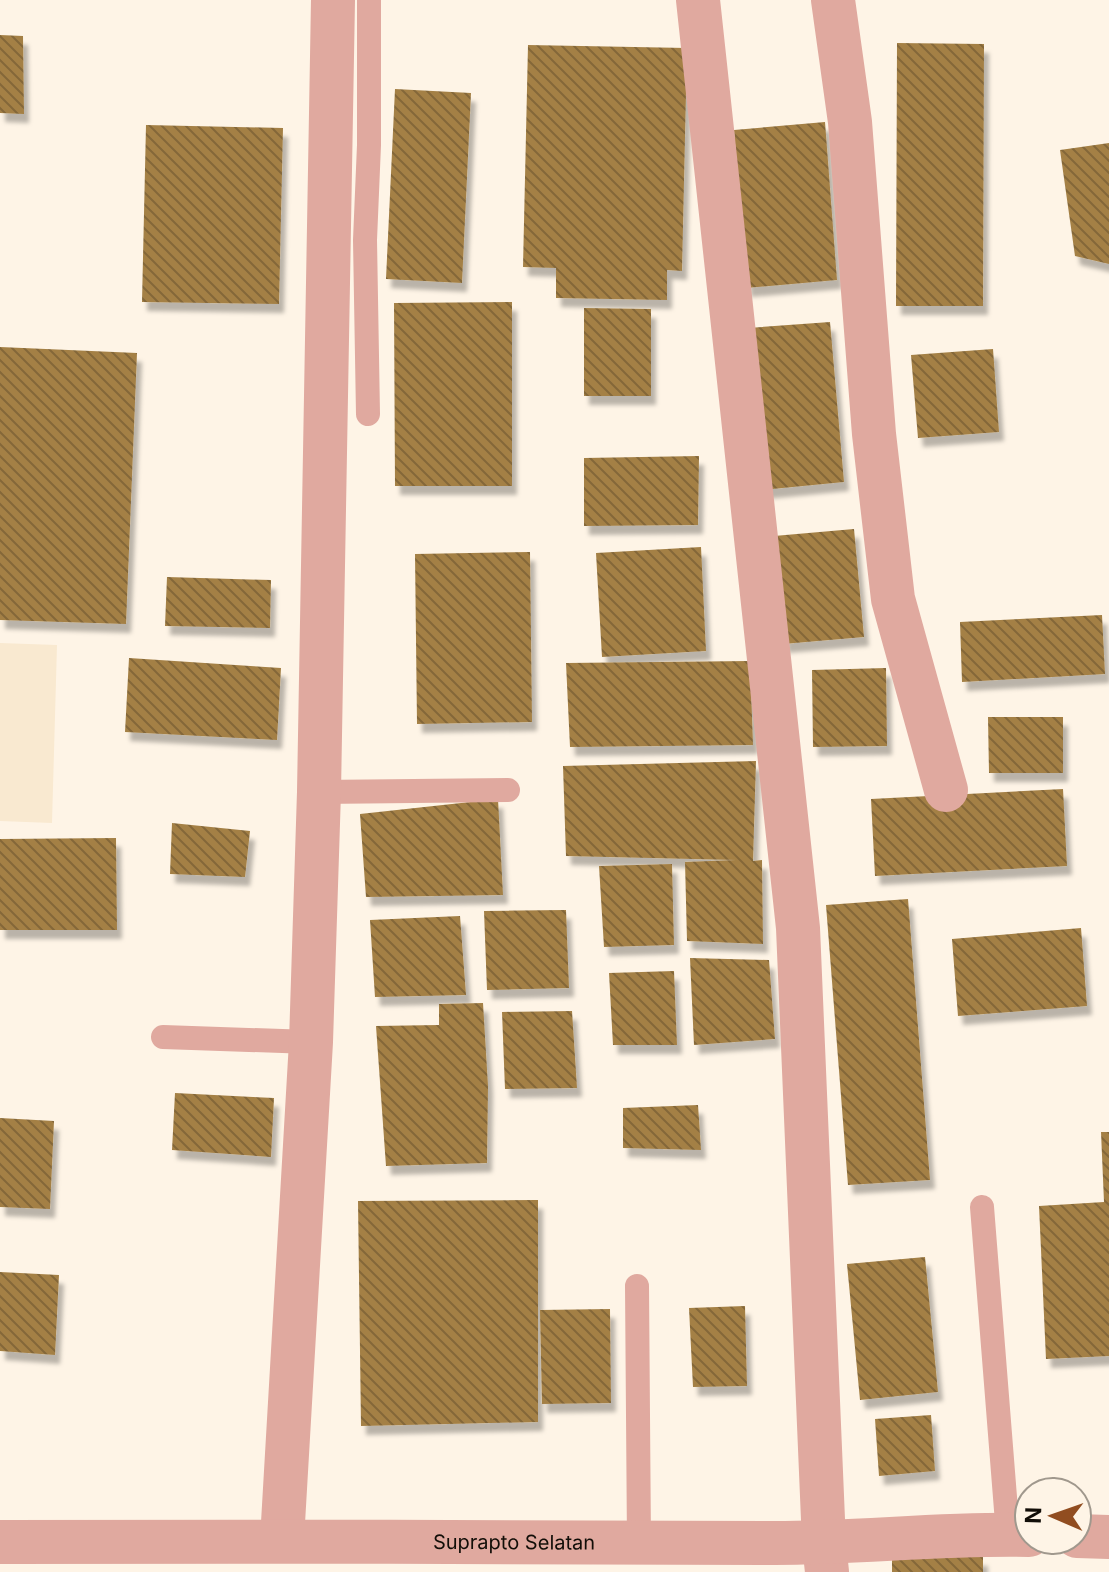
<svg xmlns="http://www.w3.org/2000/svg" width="1109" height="1572" viewBox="0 0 1109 1572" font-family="Inter,sans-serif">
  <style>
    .built { fill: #f9e9d0 }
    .building { fill: url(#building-back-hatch); filter: url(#shadow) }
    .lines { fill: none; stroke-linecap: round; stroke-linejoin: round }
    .service { stroke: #e0a99f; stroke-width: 24 }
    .minor { stroke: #e0a99f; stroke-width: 44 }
    .labels { text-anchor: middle; stroke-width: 6; stroke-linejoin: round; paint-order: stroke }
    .street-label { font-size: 20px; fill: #120e08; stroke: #fef4e6 }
  </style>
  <defs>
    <pattern id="building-back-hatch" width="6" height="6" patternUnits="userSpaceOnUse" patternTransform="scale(2)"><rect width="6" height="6" fill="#a48045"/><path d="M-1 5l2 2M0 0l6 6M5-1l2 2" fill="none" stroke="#846738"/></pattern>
    <filter id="shadow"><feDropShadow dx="5" dy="9" stdDeviation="2" flood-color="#0004"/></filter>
  </defs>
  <rect width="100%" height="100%" fill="#fef4e6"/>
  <!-- built -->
  <path class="built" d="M 0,643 L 57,645 L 52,823 L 0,821 Z"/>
  <!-- building -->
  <path class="building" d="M 0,35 L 23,36 L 24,114 L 0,113 Z
    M 897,43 L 984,44 L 983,306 L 896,306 Z
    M 528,45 L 687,48 L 682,271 L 667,270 L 667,300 L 556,298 L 556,268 L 523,267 Z
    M 395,89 L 471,93 L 462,283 L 386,279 Z
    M 825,122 L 837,280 L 746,288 L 734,130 Z
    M 146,125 L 283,128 L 279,304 L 142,302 Z
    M 1109,143 L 1109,264 L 1075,256 L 1060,150 Z
    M 512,302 L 512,486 L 395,486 L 394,303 Z
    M 584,308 L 651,309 L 651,396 L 584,396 Z
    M 830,322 L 844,482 L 762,490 L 748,328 Z
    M 0,347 L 137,353 L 126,624 L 0,620 Z
    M 993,349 L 999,432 L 918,438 L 911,355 Z
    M 699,456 L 698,525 L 584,526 L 584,458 Z
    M 854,529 L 864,637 L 783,644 L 774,536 Z
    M 701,547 L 706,651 L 602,657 L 596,553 Z
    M 530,552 L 532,722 L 417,724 L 415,554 Z
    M 167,577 L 271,580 L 270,628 L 165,626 Z
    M 1102,615 L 1105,674 L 962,682 L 960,622 Z
    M 129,658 L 281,668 L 277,740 L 125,732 Z
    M 750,661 L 753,745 L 570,747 L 566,663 Z
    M 886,668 L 887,746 L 813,747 L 812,670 Z
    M 988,717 L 1063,717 L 1063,773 L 989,773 Z
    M 756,761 L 753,861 L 762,860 L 763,944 L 687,941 L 685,862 L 736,860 L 566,856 L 563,766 Z
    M 1063,789 L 1067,866 L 875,876 L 871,799 Z
    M 498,799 L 503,895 L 366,897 L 360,814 Z
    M 172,823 L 250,831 L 245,877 L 170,874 Z
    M 116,838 L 117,930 L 0,930 L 0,839 Z
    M 672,864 L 674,945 L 604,947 L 599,866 Z
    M 908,899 L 930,1180 L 848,1185 L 826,905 Z
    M 566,910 L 569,988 L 487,990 L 484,911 Z
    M 460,916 L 466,995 L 375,997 L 370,920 Z
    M 1081,928 L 1087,1006 L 958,1016 L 952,939 Z
    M 690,958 L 769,960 L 775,1039 L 694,1045 Z
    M 674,971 L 677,1045 L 613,1045 L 609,973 Z
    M 483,1003 L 488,1086 L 487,1163 L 386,1166 L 376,1026 L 439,1025 L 439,1004 Z
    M 572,1011 L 577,1088 L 505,1089 L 502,1012 Z
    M 175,1093 L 274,1098 L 271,1157 L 172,1150 Z
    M 698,1105 L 701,1150 L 623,1148 L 623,1108 Z
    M 0,1118 L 54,1121 L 50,1209 L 0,1207 Z
    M 1101,1132 L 1109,1132 L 1109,1356 L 1046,1359 L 1039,1206 L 1104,1202 Z
    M 538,1200 L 538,1422 L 361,1426 L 358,1201 Z
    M 925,1257 L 938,1392 L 860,1400 L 847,1264 Z
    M 0,1272 L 59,1275 L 55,1355 L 0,1351 Z
    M 745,1306 L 747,1386 L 693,1387 L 689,1308 Z
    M 610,1309 L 611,1403 L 542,1404 L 540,1310 Z
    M 931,1415 L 935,1471 L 879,1476 L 875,1419 Z
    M 892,1556 L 983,1557 L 983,1572 L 892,1572 Z"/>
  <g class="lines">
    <!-- service -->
    <path class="service" d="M 368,414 L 365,240 L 369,145 L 369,0
      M 319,792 L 508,790
      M 163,1037 L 311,1042
      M 982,1207 L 1008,1535
      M 637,1286 L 639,1543"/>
    <!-- minor -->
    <g class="minor">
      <path d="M 698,0 L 798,928 L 824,1543 L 827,1572"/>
      <path d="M 833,0 L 850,122 L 874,434 L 893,599 L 946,790"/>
      <path d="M 1077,1536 L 1109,1537"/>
      <path d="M 282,1540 L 311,1042 L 319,792 L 333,0"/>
      <path id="s1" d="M 0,1542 C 258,1540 517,1543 775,1543 C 860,1543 944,1533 1029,1535"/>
    </g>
  </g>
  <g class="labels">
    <!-- street labels -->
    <g class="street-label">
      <text dy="7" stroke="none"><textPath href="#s1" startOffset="514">Suprapto Selatan</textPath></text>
    </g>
  </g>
  <!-- north arrow -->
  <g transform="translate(1053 1516) rotate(272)"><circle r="38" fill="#fef4e6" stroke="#a0988d" stroke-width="2"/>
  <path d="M0-6L14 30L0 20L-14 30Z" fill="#914d20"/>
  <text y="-12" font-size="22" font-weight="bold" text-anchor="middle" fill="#120e08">N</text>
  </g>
</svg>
